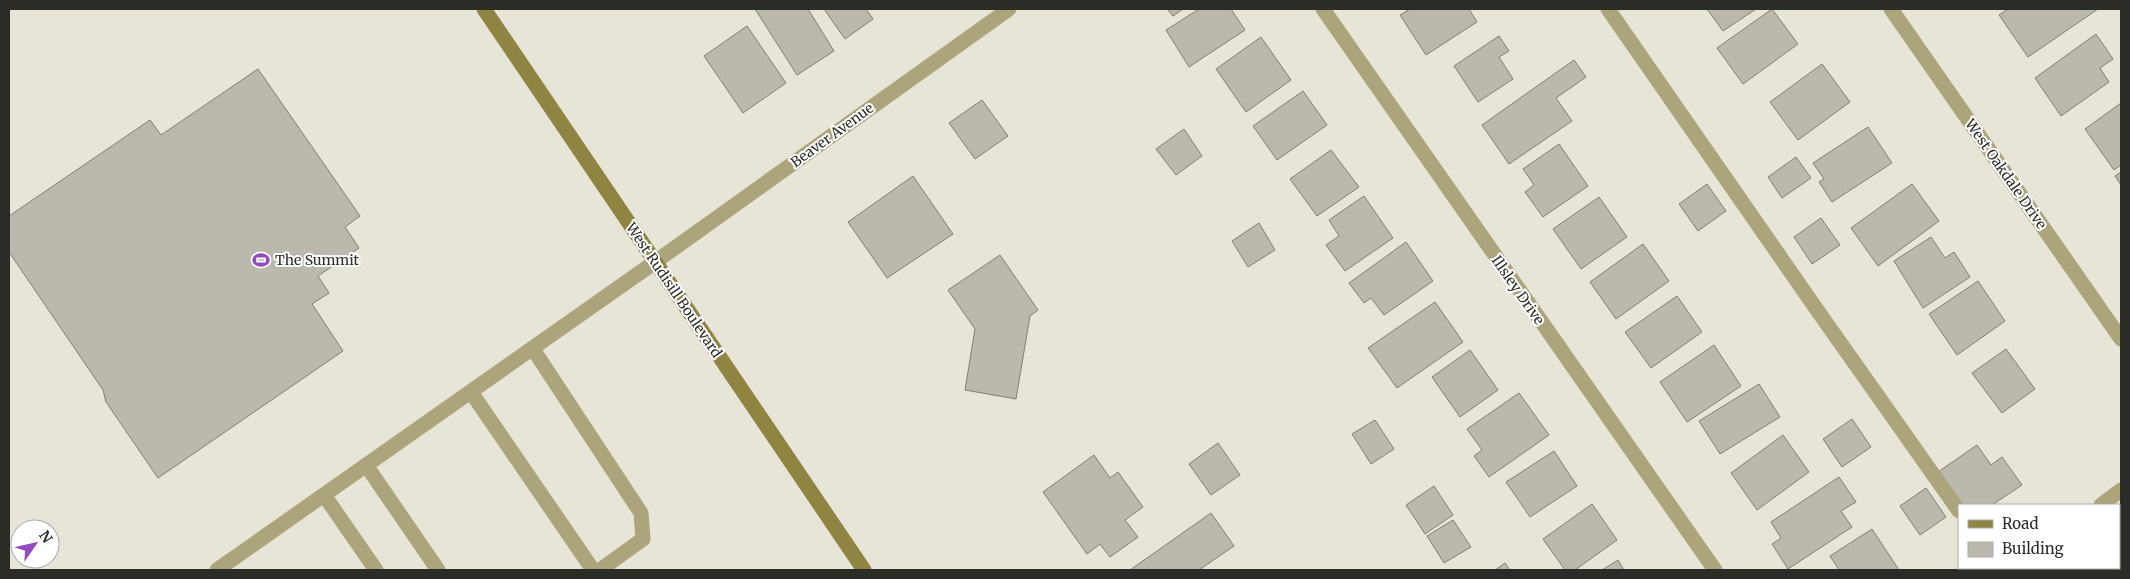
<svg xmlns="http://www.w3.org/2000/svg" width="2130" height="579" viewBox="0 0 2130 579" font-family="Merriweather,serif">
  <style>
    .building { fill: #bbb9ad; stroke: #817f74 }
    .lines { fill: none; stroke-linecap: round; stroke-linejoin: round }
    .lane { stroke: #aca47a; stroke-width: 15 }
    .street { stroke: #aca47a; stroke-width: 15 }
    .secondary { stroke: #908442; stroke-width: 15 }
    .labels { text-anchor: middle; stroke-width: 4; stroke-linejoin: round; paint-order: stroke }
    .street-label { font-size: 14px; fill: #2c2c27; stroke: #fff }
    .poi-label { font-size: 14px; fill: #2c2c27; stroke: #fff; text-anchor: start }
  </style>
  <rect width="100%" height="100%" fill="#e7e5d8"/>
  <!-- building -->
  <path class="building" d="M 755,9 L 808,9 L 834,51 L 797,75 Z
    M 824,9 L 866,9 L 873,19 L 845,39 Z
    M 1167,9 L 1183,9 L 1173,16 Z
    M 1199,9 L 1231,9 L 1245,30 L 1189,67 L 1166,30 Z
    M 1410,9 L 1469,9 L 1477,22 L 1426,55 L 1400,15 Z
    M 1707,9 L 1756,9 L 1723,31 Z
    M 1772,9 L 1798,44 L 1743,84 L 1717,48 Z
    M 2008,9 L 2098,9 L 2028,57 L 1999,15 Z
    M 747,26 L 786,83 L 743,113 L 704,56 Z
    M 2096,34 L 2113,59 L 2100,68 L 2109,82 L 2061,116 L 2035,78 Z
    M 1499,36 L 1509,51 L 1499,57 L 1513,79 L 1478,102 L 1454,66 Z
    M 1261,37 L 1291,80 L 1246,112 L 1216,69 Z
    M 1574,60 L 1586,77 L 1556,98 L 1572,121 L 1509,164 L 1482,125 Z
    M 1822,64 L 1850,102 L 1798,140 L 1770,102 Z
    M 258,69 L 360,216 L 345,227 L 359,248 L 318,276 L 329,293 L 312,304 L 343,351 L 158,478 L 106,402 L 103,390 L 9,252 L 9,216 L 150,120 L 161,135 Z
    M 1303,91 L 1327,125 L 1277,160 L 1253,126 Z
    M 982,100 L 1008,136 L 975,159 L 949,123 Z
    M 2121,103 L 2121,165 L 2114,170 L 2085,129 Z
    M 1868,127 L 1892,163 L 1832,202 L 1819,182 L 1824,179 L 1813,163 Z
    M 1184,129 L 1202,156 L 1176,175 L 1156,149 Z
    M 1559,144 L 1588,186 L 1543,217 L 1525,192 L 1534,185 L 1523,169 Z
    M 1331,150 L 1359,187 L 1317,216 L 1290,179 Z
    M 1796,157 L 1811,178 L 1782,198 L 1768,177 Z
    M 2121,172 L 2121,185 L 2115,176 Z
    M 913,176 L 953,234 L 887,278 L 848,222 Z
    M 1707,184 L 1726,211 L 1698,231 L 1679,204 Z
    M 1912,184 L 1939,221 L 1878,266 L 1851,228 Z
    M 1364,196 L 1393,238 L 1345,271 L 1326,245 L 1339,236 L 1329,220 Z
    M 1599,197 L 1627,237 L 1581,269 L 1553,229 Z
    M 1821,218 L 1840,245 L 1812,264 L 1794,237 Z
    M 1259,223 L 1275,250 L 1248,267 L 1232,241 Z
    M 1931,237 L 1945,258 L 1954,252 L 1970,277 L 1923,308 L 1894,261 Z
    M 1406,242 L 1433,281 L 1384,315 L 1371,298 L 1364,303 L 1349,283 Z
    M 1643,244 L 1669,281 L 1616,319 L 1590,282 Z
    M 1000,255 L 1038,310 L 1030,316 L 1016,399 L 965,390 L 975,329 L 948,290 Z
    M 1978,281 L 2005,321 L 1957,355 L 1929,314 Z
    M 1677,296 L 1702,332 L 1651,368 L 1625,332 Z
    M 1435,302 L 1463,342 L 1397,388 L 1368,348 Z
    M 1714,345 L 1741,386 L 1687,422 L 1660,382 Z
    M 2006,349 L 2035,389 L 2002,413 L 1972,373 Z
    M 1470,350 L 1498,390 L 1460,417 L 1432,377 Z
    M 1759,384 L 1780,417 L 1720,454 L 1699,421 Z
    M 1519,393 L 1549,435 L 1489,477 L 1474,456 L 1482,450 L 1467,429 Z
    M 1852,419 L 1871,447 L 1842,467 L 1823,439 Z
    M 1375,420 L 1394,449 L 1371,464 L 1352,434 Z
    M 1783,435 L 1809,472 L 1757,510 L 1731,473 Z
    M 1218,443 L 1240,475 L 1211,495 L 1189,464 Z
    M 1977,445 L 1991,465 L 2002,457 L 2022,485 L 1992,505 L 1961,505 L 1938,472 Z
    M 1554,451 L 1577,486 L 1530,517 L 1506,482 Z
    M 1094,455 L 1110,478 L 1118,472 L 1143,507 L 1125,520 L 1138,537 L 1110,557 L 1100,544 L 1087,554 L 1043,492 Z
    M 1839,477 L 1856,502 L 1841,511 L 1852,527 L 1788,569 L 1772,544 L 1781,538 L 1771,522 Z
    M 1434,486 L 1453,515 L 1425,534 L 1406,505 Z
    M 1926,488 L 1946,517 L 1920,535 L 1900,506 Z
    M 1592,504 L 1617,540 L 1575,570 L 1565,570 L 1543,539 Z
    M 1211,513 L 1234,546 L 1199,570 L 1130,570 Z
    M 1453,520 L 1471,547 L 1444,563 L 1427,536 Z
    M 1872,529 L 1899,570 L 1839,570 L 1830,556 Z
    M 1618,560 L 1624,570 L 1602,570 Z
    M 1505,563 L 1510,570 L 1495,570 Z"/>
  <g class="lines">
    <!-- lane -->
    <path class="lane" d="M 1608,9 L 1815,307 L 1959,511
      M 533,349 L 641,513 L 643,539 L 600,570
      M 471,392 L 593,570
      M 366,465 L 438,570
      M 324,495 L 376,570
      M 1999,568 L 2001,570
      M 217,570 L 655,262"/>
    <!-- street -->
    <path class="street" d="M 1323,9 L 1715,570
      M 1891,9 L 2121,339
      M 655,262 L 1009,9
      M 2101,505 L 2121,490
      M 2010,570 L 2014,568"/>
    <!-- secondary -->
    <path class="secondary" d="M 484,9 L 864,570"/>
  </g>
  <!-- icons -->
  <defs>
    <g id="stadium-bare" transform="scale(1.35)"><path d="M0-5a6.5 5 0 1 0 0 10a6.5 5 0 1 0 0-10ZM-3.5-1.8h7v3.6h-7Z" fill="#924cc0" stroke="#fff" stroke-width="2.5" paint-order="stroke"/></g>
  </defs>
  <g fill-rule="evenodd">
    <use href="#stadium-bare" x="261" y="260"/>
  </g>
  <g class="labels">
    <!-- street labels -->
    <g class="street-label">
      <text transform="translate(832 135) rotate(-36)" y="5">Beaver Avenue</text>
      <text transform="translate(2006 174) rotate(55)" y="5">West Oakdale Drive</text>
      <text transform="translate(674 290) rotate(56)" y="5">West Rudisill Boulevard</text>
      <text transform="translate(1518 290) rotate(55)" y="5">Illsley Drive</text>
    </g>
    <!-- poi labels -->
    <g class="poi-label">
      <text x="275" y="265">The Summit</text>
    </g>
  </g>
  <!-- border -->
  <rect width="2130" height="579" fill="none" stroke="#2c2c27" stroke-width="20"/>
  <!-- legend -->
  <rect x="1958" y="504" width="162" height="65" fill="#ffffff" stroke="#ababa9"/>
  <rect x="1968" y="520" width="25" height="8" fill="#908442" stroke="#ababa9"/>
  <text x="2002" y="529" font-size="15" fill="#2c2c27">Road</text>
  <rect x="1968" y="542" width="25" height="15" fill="#bbb9ad" stroke="#ababa9"/>
  <text x="2002" y="554" font-size="15" fill="#2c2c27">Building</text>
  <!-- north arrow -->
  <g transform="translate(35 544) rotate(56)"><circle r="24" fill="#ffffff" stroke="#ababa9"/>
  <path d="M0-4L9 19L0 12L-9 19Z" fill="#924cc0"/>
  <text y="-8" font-size="14" font-weight="bold" text-anchor="middle" fill="#2c2c27">N</text>
  </g>
</svg>
